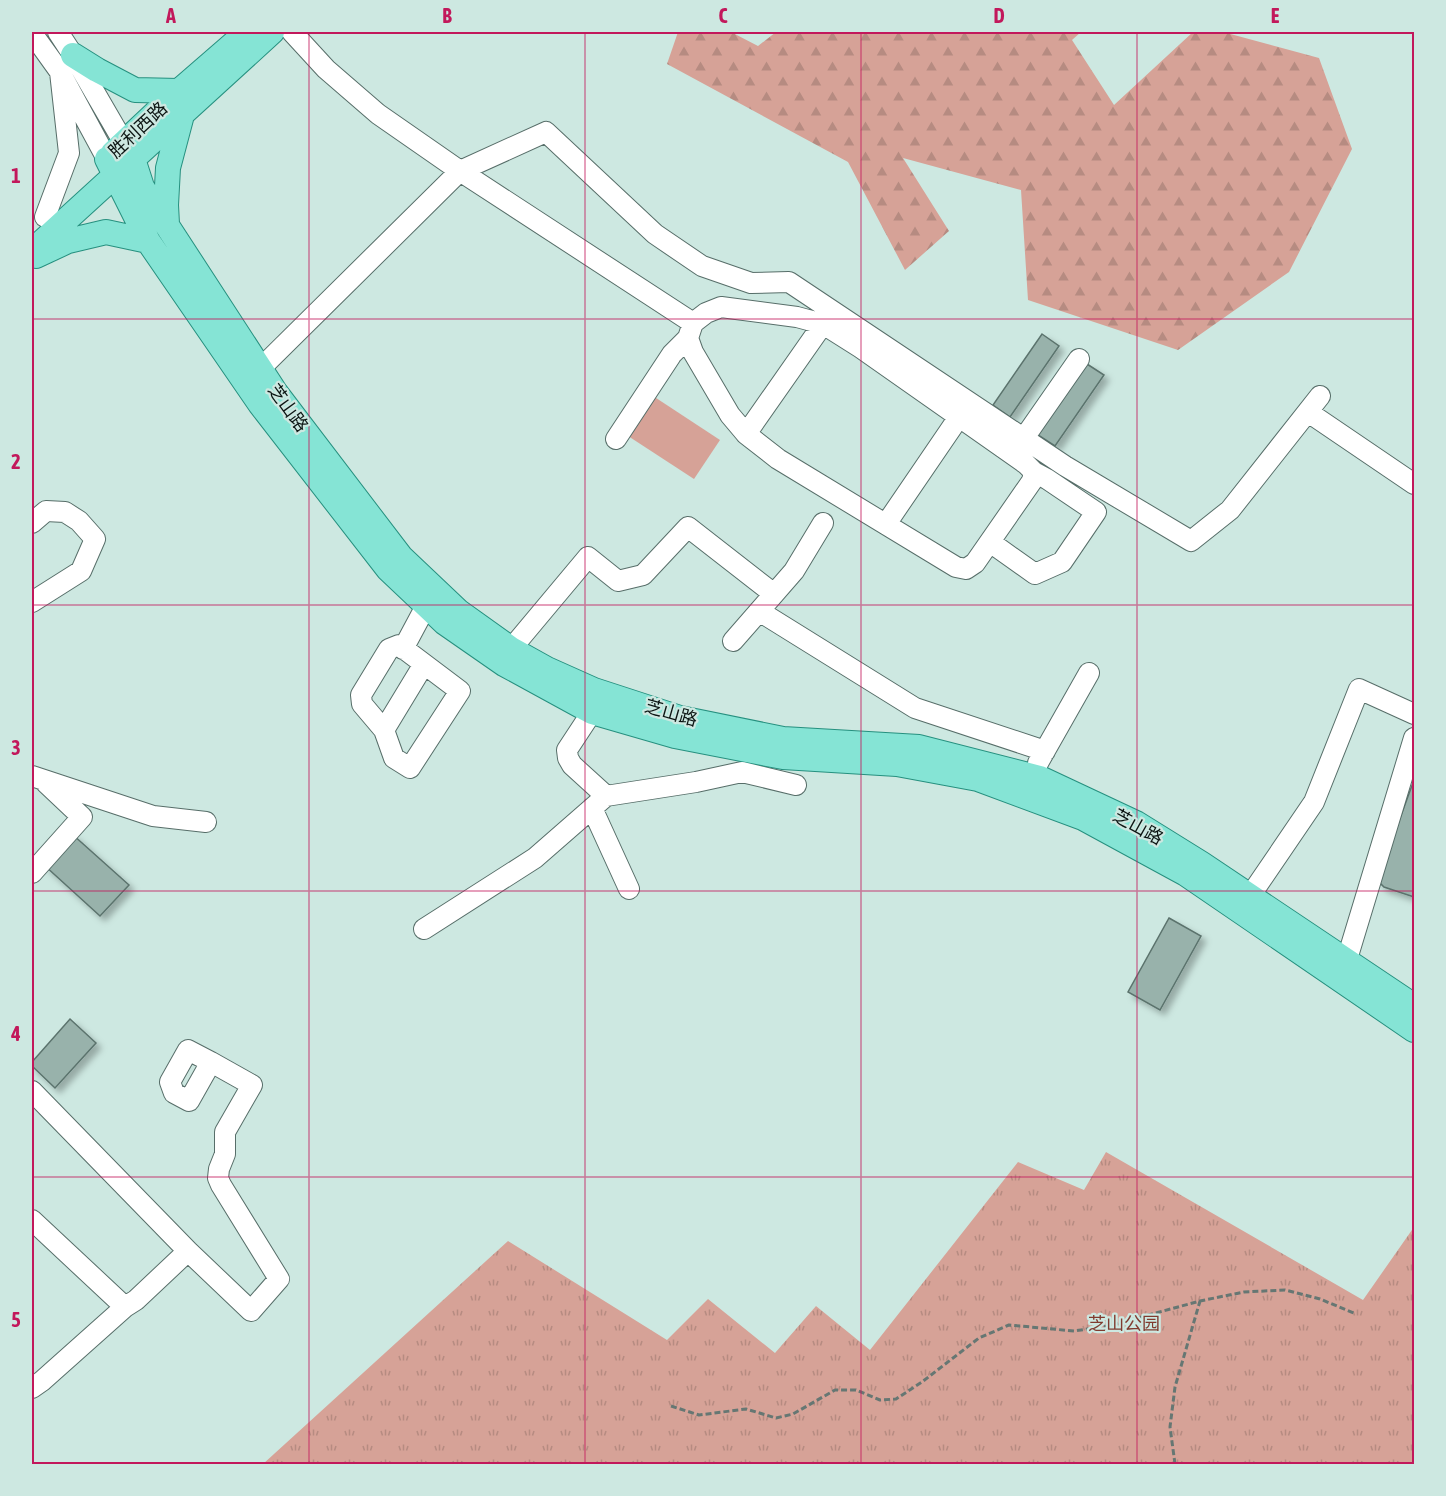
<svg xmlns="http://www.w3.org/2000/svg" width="1446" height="1496" viewBox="0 0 1446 1496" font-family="'Asap Condensed','Noto Sans SC',sans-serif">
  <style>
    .green { fill: #d6a297 }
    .forest { fill: url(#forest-firs) }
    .park { fill: url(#park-tufts) }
    .building { fill: #98b2ab; stroke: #5b736d; stroke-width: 1.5; filter: url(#shadow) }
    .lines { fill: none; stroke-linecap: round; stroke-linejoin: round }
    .minor-casing { stroke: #576e69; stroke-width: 22 }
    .major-casing { stroke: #26907f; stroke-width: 26 }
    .path { stroke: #667773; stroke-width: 3; stroke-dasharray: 6 3; stroke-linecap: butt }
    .minor { stroke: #fff; stroke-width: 20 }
    .major { stroke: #85e4d5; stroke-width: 24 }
    .grid { fill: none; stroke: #c2185b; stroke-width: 1.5; stroke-opacity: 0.55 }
    .labels { text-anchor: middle; stroke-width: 4.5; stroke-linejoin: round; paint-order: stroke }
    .street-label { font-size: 18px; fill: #0c1513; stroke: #cde8e1 }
    .park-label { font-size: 18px; fill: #803b2f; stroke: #cde8e1 }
    .neatline { fill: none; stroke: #c2185b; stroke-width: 2 }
    .grid-label { font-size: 20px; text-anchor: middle; font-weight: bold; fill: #c2185b }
  </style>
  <defs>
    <pattern id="forest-firs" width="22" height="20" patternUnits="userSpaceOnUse" patternTransform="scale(1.5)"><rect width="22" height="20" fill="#d6a297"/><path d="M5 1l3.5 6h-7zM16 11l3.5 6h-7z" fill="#b68b81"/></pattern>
    <pattern id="park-tufts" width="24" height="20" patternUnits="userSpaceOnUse" patternTransform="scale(1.5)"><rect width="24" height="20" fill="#d6a297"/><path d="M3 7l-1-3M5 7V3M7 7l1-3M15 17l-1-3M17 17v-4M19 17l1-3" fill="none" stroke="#b68b81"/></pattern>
    <filter id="shadow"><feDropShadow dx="5" dy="5" stdDeviation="3" flood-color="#0004"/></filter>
  </defs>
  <rect width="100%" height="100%" fill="#cde8e1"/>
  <!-- green -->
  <path class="green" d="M 650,394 L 720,440 L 694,479 L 625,434 Z"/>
  <!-- forest -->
  <path class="forest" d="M 678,32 L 731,32 L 758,46 L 776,32 L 1081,32 L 1072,40 L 1114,105 L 1193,32 L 1223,32 L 1319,58 L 1352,149 L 1289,272 L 1178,350 L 1028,300 L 1021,190 L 903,158 L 949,231 L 905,270 L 848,162 L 667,64 Z"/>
  <!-- park -->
  <path class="park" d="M 1106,1152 L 1363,1300 L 1414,1227 L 1414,1464 L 263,1464 L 508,1241 L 667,1340 L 708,1299 L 775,1353 L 816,1306 L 870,1350 L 1018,1162 L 1084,1190 Z"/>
  <!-- building -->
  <path class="building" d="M 1042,334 L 1059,346 L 1010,417 L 993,405 Z
    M 1087,364 L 1104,375 L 1055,446 L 1038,435 Z
    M 1414,780 L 1414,897 L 1384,887 L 1379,882 L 1378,878 Z
    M 72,834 L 129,885 L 100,916 L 44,865 Z
    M 1169,918 L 1201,936 L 1160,1010 L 1128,992 Z
    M 70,1019 L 96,1043 L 55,1088 L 32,1066 L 32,1062 Z"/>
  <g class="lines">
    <!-- minor casing -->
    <g class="minor-casing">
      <path id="minor" d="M 58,32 L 73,55 L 124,143
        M 292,32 L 326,69 L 378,114 L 460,171 L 693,323
        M 32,33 L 60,72 L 107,159
        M 45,217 L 69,153 L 60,72
        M 721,307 L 797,317 L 823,324 L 861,348 L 1026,464 L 1034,472 L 1032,481 L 975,563 L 966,569 L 956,567 L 778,459 L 746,434 L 730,415 L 693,352 L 688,338 L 693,323 L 706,313 Z
        M 260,369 L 460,171 L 546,132 L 655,234 L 702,266 L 751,283 L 789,282 L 1065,466 L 1191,541 L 1230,510 L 1320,396
        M 1308,412 L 1414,484
        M 746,434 L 823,324
        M 1024,438 L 1079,359
        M 616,439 L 672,354 L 688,338
        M 32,523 L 46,511 L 65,512 L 79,521 L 95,539 L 81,571 L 32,602
        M 886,524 L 959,417
        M 990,542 L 1035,574 L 1062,562 L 1096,512 L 1047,479 L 1034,472
        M 759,611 L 915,708 L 1045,751
        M 733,641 L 794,571 L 823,523
        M 399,645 L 460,691 L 410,768 L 394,758 L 384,730 L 362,704 L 361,695 L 389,649 Z
        M 403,649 L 426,606
        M 511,649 L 588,557 L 618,581 L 643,575 L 688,527 L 774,594
        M 592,712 L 567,750 L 568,758 L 572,765 L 606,796
        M 384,730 L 424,664
        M 1038,763 L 1089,673
        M 32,776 L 153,816 L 206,822
        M 592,808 L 629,889
        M 32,873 L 82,817 L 46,783
        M 1250,896 L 1314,802 L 1359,689 L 1414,714
        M 424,929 L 535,858 L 606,796 L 696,782 L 742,772 L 796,785
        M 1347,959 L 1414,738
        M 188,1050 L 211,1062 L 189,1101 L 174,1093 L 170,1082 Z
        M 32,1091 L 188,1251 L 251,1311 L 279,1279 L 221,1185 L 218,1178 L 219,1169 L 225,1154 L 225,1132 L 252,1085 L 211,1062
        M 32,1220 L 125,1307 L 136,1300 L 188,1251
        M 32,1388 L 42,1381 L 125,1307"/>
    </g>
    <!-- major casing -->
    <g class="major-casing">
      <path id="major" d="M 73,55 L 97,70 L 135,90 L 179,91
        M 124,143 L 133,159 L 142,187 L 276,393 L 401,557 L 458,611 L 511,649 L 547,669 L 594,690 L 680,718 L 783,739 L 919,747 L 1040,778 L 1136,823 L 1202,864 L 1414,1006
        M 113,153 L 179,91 L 247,32
        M 107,159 L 148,241 L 260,404 L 388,569 L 445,623 L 504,664 L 592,712 L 675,736 L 783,757 L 897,764 L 978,779 L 1083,818 L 1186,874 L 1414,1030
        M 167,224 L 166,205 L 168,168 L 182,115
        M 32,251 L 272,32
        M 36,256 L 68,241 L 106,232 L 148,241"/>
    </g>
    <!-- path -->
    <path class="path" d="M 671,1406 L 699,1415 L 746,1409 L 776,1418 L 793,1414 L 835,1390 L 856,1390 L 880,1400 L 896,1399 L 922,1382 L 979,1338 L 1009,1325 L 1074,1331 L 1108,1326 L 1200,1301 L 1244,1292 L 1285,1290 L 1320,1299 L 1356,1314
      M 1175,1464 L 1170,1427 L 1175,1387 L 1200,1301"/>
    <!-- minor -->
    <use href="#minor" class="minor"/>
    <!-- major -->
    <use href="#major" class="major"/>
  </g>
  <!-- grid -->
  <path class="grid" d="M 309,32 L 309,1464M 585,32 L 585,1464M 861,32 L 861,1464M 1137,32 L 1137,1464M 32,319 L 1414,319M 32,605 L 1414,605M 32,891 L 1414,891M 32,1177 L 1414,1177"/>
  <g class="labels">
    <!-- street labels -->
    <g class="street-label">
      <text transform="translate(138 130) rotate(-43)" y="6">胜利西路</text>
      <text transform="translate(288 408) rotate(54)" y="6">芝山路</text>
      <text transform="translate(671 713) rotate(16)" y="6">芝山路</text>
      <text transform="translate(1138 827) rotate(29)" y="6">芝山路</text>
    </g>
    <!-- park labels -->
    <g class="park-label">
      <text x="1124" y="1330">芝山公园</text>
    </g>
  </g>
  <!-- border -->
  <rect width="1446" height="1496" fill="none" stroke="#cde8e1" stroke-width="66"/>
  <rect x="33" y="33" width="1380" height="1430" class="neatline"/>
  <g class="grid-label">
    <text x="171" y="23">A</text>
    <text x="447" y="23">B</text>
    <text x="723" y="23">C</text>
    <text x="999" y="23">D</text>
    <text x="1275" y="23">E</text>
    <text x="16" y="183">1</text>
    <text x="16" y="469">2</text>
    <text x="16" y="755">3</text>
    <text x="16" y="1041">4</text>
    <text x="16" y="1327">5</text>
  </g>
</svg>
